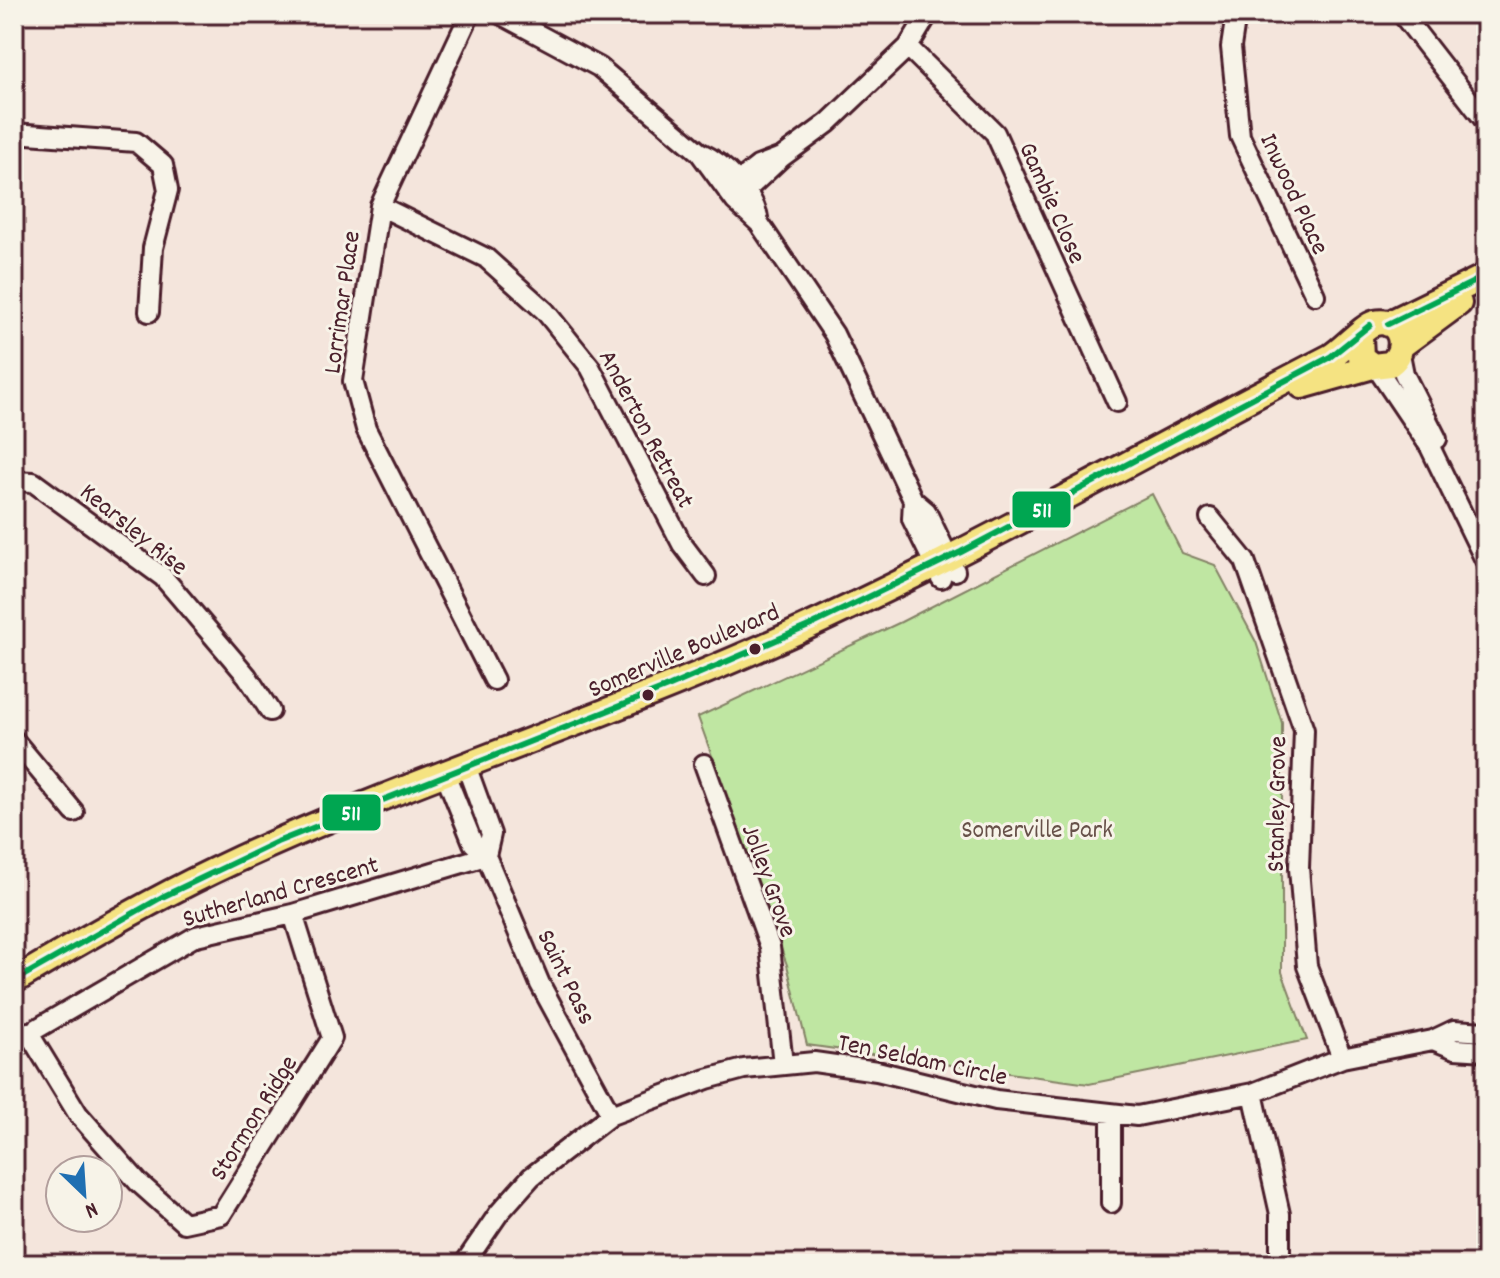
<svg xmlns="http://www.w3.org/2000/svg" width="1500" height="1278" viewBox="0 0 1500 1278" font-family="Dekko,sans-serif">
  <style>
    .green { fill: #bfe6a2; stroke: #848266; stroke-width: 2 }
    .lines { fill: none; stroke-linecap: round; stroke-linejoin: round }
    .minor-casing { stroke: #4a1f2b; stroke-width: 24 }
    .major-casing { stroke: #4a1f2b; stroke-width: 30 }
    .minor { stroke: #f7f3e8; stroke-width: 18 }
    .major { stroke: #f5e382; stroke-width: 24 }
    .bus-1-casing { stroke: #f7f3e8; stroke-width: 12 }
    .bus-1 { stroke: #00a651; stroke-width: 6 }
    .bus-dot { fill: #4a1f2b; stroke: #f7f3e8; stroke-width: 3 }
    .labels { text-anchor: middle; stroke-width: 6; stroke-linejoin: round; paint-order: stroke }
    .street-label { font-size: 26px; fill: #4a1f2b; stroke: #f7f3e8 }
    .park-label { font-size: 26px; fill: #675149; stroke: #f7f3e8 }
    .line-badge { stroke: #f7f3e8; stroke-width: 3 }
    .badge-label { font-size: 22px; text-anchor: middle; font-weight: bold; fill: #fff }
  </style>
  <rect width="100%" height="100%" fill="#f4e5dc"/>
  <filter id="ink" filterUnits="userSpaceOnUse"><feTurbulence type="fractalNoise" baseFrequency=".0125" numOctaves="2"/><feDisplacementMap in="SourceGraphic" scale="16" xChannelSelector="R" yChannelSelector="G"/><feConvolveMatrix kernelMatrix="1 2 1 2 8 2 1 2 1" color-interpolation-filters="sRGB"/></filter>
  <g filter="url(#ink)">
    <!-- green -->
    <path class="green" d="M 1152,494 L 1182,553 L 1215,565 L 1256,642 L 1282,723 L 1282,972 L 1307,1040 L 1089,1084 L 807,1045 L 787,965 L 698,717 L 901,622 Z"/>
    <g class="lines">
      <!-- minor casing -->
      <g class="minor-casing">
        <path id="minor" d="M 470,14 L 380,206 L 353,381 L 366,429 L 494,680
          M 500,14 L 599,67 L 699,152 C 725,164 756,194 759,223
          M 1236,14 L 1231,47 L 1240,136 L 1315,295
          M 1402,14 L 1486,122
          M 908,47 L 995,133 L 1117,402
          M 14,133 L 136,142 L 163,165 L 168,190 L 153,248 L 149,312
          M 699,152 L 735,201 L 759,223 L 834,334 L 913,500 L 926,511 L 955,571
          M 730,188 L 758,166 L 779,158
          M 736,200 L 782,157 L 828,123 L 908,47 L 928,14
          M 380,206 L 486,258 L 545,311 L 590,367 L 682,544 L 706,576
          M 1400,354 L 1404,374 L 1437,439
          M 1376,367 L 1430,447 L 1486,562
          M 14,481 L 33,482 L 163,577 L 247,676 L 270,711
          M 913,500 L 912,519 L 941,578
          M 1210,518 L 1245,561 L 1304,730 L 1299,868 L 1307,966 L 1342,1058
          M 14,740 L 74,812
          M 704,764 L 770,947 L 783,1064
          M 467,768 L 491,834 L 486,856
          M 446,776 L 473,843 L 486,856 L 540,984 L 611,1115
          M 28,1032 L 78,1114 L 138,1182 L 184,1223 L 221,1215 L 332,1038 L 293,914
          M 1433,1040 L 1455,1049 L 1486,1051
          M 14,1042 L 196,936 L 293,914 L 486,856
          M 1253,1093 L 1280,1214 L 1280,1264
          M 1111,1203 L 1111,1115
          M 464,1264 L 499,1213 L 531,1177 L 611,1115 L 707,1079 L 744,1069 L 814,1062 L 877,1071 L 996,1100 L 1137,1116 L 1253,1093 L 1342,1058 L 1433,1040 L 1454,1030 L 1486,1032"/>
      </g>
      <!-- major casing -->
      <g class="major-casing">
        <path id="major" d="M 1388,324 L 1486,276
          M 1402,345 L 1459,303
          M 1302,386 L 1373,366
          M 14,981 C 79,942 144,904 213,871 C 382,790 563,733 735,659 C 940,571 1132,459 1330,357 C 1343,350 1363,326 1375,323 C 1402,317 1409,351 1390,364 L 1373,366 L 1361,357 L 1360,336"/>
      </g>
      <!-- minor -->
      <use href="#minor" class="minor"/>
      <!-- major -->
      <use href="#major" class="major"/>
      <!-- bus-1 casing -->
      <g class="bus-1-casing">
        <path id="bus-1" d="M 1388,324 L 1486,276
          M 14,981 L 162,897 L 277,842 L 670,686 L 811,625 L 961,552 L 1330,357 L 1370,325"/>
      </g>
      <!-- bus-1 -->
      <use href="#bus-1" class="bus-1"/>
    </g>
  </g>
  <!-- markers -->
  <g class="bus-dot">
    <circle cx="755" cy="649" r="7"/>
    <circle cx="648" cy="695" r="7"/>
  </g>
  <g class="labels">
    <!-- street labels -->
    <g class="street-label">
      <text transform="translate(1296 193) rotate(65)" y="9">Inwood Place</text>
      <text transform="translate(1054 202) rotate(66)" y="9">Gambie Close</text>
      <text transform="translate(340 302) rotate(-82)" y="9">Lorrimar Place</text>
      <text transform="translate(648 428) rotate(62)" y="9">Anderton Retreat</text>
      <text transform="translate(135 528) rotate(39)" y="9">Kearsley Rise</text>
      <text transform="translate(683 649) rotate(-23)" y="9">Somerville Boulevard</text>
      <text transform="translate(1275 804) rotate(-89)" y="9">Stanley Grove</text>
      <text transform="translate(771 880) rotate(70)" y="9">Jolley Grove</text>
      <text transform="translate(280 890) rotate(-16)" y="9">Sutherland Crescent</text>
      <text transform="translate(568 976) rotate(64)" y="9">Saint Pass</text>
      <text transform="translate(923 1058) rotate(12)" y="9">Ten Seldam Circle</text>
      <text transform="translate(252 1117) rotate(-58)" y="9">Stormon Ridge</text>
    </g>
    <!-- park labels -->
    <g class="park-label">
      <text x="1037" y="837">Somerville Park</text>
    </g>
  </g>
  <g class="line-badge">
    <rect x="1011" y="490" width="61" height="39" rx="8" fill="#00a651"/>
    <rect x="321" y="793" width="61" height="39" rx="8" fill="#00a651"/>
  </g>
  <g class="badge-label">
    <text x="1042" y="517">511</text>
    <text x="351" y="820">511</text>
  </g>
  <!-- margin -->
  <rect width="1500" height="1278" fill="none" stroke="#f7f3e8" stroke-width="48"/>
  <rect x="24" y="24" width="1452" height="1230" fill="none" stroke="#4a1f2b" stroke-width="3" filter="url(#ink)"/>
  <!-- north arrow -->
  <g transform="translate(84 1194) rotate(155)"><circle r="38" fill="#f7f3e8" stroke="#b29e9c" stroke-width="2"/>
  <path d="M0-6L14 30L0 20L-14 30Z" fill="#1f6fb2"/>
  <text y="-12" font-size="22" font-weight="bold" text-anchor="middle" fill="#4a1f2b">N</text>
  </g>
</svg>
